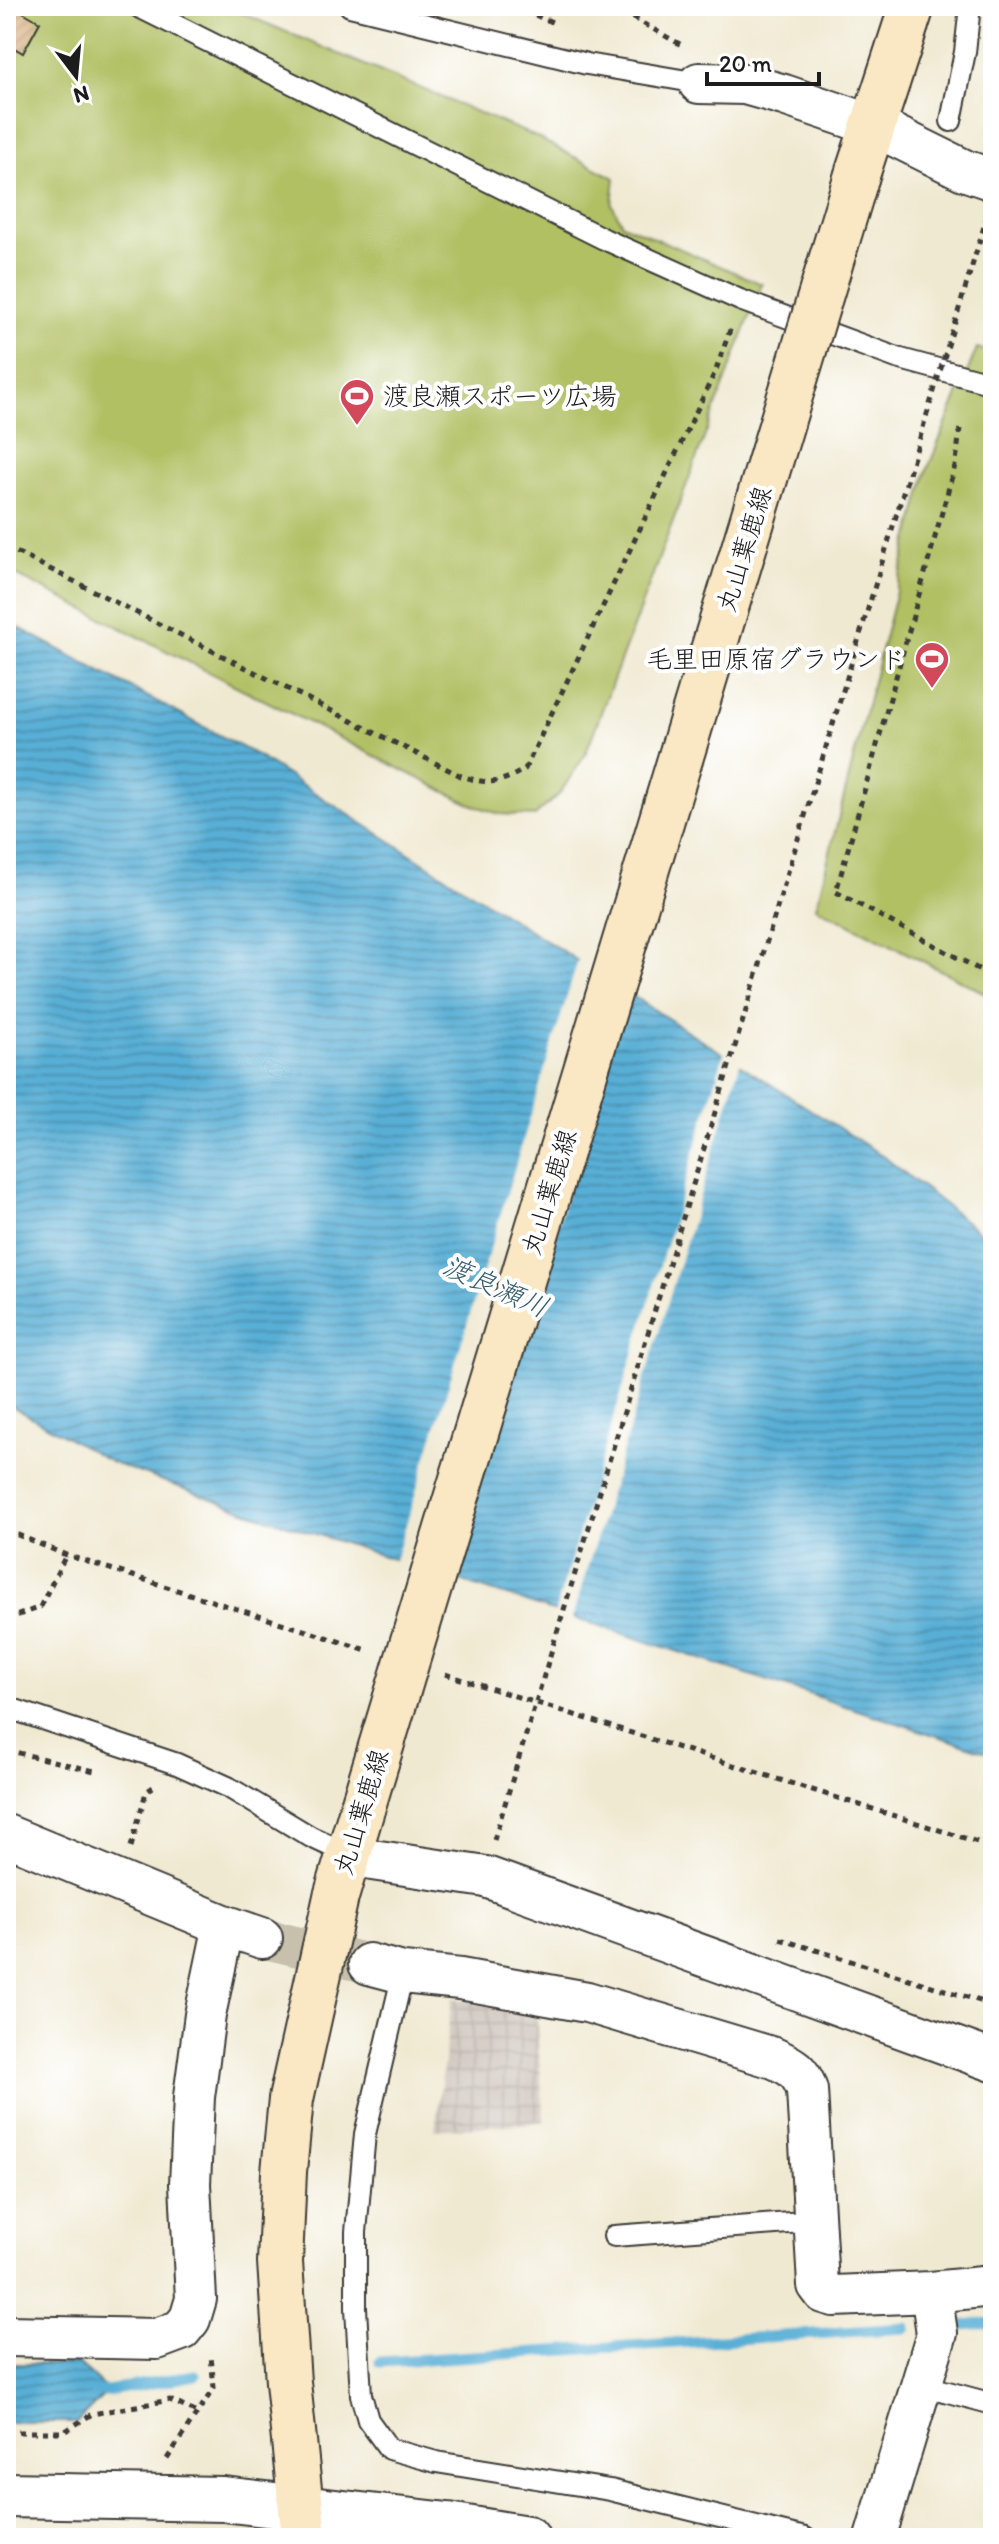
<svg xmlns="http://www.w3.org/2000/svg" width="999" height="2544" viewBox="0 0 999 2544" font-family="Itim,'Klee One',sans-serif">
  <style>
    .industrial { fill: url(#industrial-grid) }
    .pitch { fill: #b1c063; stroke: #666e40; stroke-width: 2 }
    .water { fill: url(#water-rules); stroke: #3a6679; stroke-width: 2 }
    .pier { fill: #f0e9d1 }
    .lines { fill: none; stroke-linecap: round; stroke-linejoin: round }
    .stream { stroke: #59afd6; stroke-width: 11 }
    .building { fill: url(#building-hatch) }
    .minor-tunnel { stroke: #c6c0ad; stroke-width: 40; stroke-dasharray: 40 20; stroke-linecap: butt }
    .service-casing { stroke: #3c3b37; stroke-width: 24 }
    .minor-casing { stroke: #3c3b37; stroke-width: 44 }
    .tertiary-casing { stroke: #3c3b37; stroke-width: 48 }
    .secondary-casing { stroke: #3c3b37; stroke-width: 48 }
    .path { stroke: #3c3b37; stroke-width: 5; stroke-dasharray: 6 6; stroke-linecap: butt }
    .service { stroke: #fff; stroke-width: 20 }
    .minor { stroke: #fff; stroke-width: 40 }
    .tertiary { stroke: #fff; stroke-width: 44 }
    .secondary { stroke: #fae7c3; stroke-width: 44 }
    .secondary-bridge-casing { stroke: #3c3b37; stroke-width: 48; stroke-linecap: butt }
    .path-bridge { stroke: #3c3b37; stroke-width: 5; stroke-dasharray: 6 6; stroke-linecap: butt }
    .secondary-bridge { stroke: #fae7c3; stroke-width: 44 }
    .labels { text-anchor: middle; stroke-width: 8; stroke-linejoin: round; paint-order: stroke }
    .poi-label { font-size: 26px; fill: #1c1c1c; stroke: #fff; text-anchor: start }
    .street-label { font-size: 26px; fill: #1c1c1c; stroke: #fff }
    .water-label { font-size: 28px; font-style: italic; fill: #375e70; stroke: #fff }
  </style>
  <defs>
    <pattern id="industrial-grid" width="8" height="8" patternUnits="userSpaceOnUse" patternTransform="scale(2)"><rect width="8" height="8" fill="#ccc2b9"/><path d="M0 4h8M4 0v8" fill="none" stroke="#afa69e"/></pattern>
    <pattern id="water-rules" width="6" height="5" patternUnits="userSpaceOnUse" patternTransform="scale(2)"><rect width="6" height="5" fill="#59afd6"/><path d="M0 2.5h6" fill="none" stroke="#498ead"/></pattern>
    <pattern id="building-hatch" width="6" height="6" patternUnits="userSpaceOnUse" patternTransform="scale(2)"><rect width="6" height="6" fill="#daaf83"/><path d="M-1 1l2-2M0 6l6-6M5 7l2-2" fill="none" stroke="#ba9671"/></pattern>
  </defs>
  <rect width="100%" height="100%" fill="#fff"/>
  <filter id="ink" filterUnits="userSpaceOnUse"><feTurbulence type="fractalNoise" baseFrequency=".0125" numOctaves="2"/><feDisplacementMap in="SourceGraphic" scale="16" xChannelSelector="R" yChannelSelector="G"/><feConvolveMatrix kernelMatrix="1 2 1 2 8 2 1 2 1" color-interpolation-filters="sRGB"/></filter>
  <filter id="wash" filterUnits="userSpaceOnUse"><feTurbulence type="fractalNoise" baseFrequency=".006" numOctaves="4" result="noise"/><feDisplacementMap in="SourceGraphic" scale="32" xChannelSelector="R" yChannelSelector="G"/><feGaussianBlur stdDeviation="1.8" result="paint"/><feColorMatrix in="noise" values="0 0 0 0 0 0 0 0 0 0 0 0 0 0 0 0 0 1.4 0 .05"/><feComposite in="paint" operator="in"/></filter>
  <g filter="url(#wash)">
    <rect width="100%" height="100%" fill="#f0e9d1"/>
    <!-- industrial -->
    <path class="industrial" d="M 452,1998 L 536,2013 L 544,2122 L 435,2130 Z"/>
    <!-- pitch -->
    <path class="pitch" d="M 6,6 L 224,6 L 232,9 L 536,137 L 615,178 L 612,204 L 622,224 L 762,284 L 585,755 L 560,793 L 535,816 L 499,814 L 468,803 L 6,570 Z
      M 977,348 L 993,353 L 993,997 L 816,907 L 926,473 Z"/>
    <!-- water -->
    <path class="water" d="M 6,621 L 251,752 L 883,1156 L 993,1243 L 993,1754 L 248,1512 L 113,1463 L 6,1403 Z
      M 6,2364 L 79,2364 L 108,2391 L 77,2422 L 6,2422 Z"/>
    <!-- pier -->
    <path class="pier" d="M 579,957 L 629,989 L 449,1582 L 394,1564 Z
      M 725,1050 L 741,1060 L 571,1622 L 554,1616 Z"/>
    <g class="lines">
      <!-- stream -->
      <path class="stream" d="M 960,2325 L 993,2323
        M 380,2362 L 906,2328
        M 93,2391 L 108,2391 L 195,2375"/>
    </g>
    <g id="blocks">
      <!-- building -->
      <path class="building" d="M 16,8 L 40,22 L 23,53 L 6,43 L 6,26 Z"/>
    </g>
  </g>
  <g filter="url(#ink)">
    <use href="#blocks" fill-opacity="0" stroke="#3c3b37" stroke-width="2"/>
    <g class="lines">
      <!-- minor-tunnel -->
      <path class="minor-tunnel" d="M 262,1938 L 369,1964"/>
      <!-- service casing -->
      <g class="service-casing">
        <path id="service" d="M 137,6 L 604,239 L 740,300 L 897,358 L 993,384
          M 350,6 L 587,64 L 699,83
          M 951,121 L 965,52 L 970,6
          M 6,1707 L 177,1764 L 228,1787 L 311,1837 L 348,1854
          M 403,1973 L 365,2134 L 356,2232 L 356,2308 L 361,2395 L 368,2420 L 389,2449 L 436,2462 L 610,2490 L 805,2538
          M 614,2236 L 816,2221
          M 922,2385 L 993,2404"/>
      </g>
      <!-- minor casing -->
      <g class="minor-casing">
        <path id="minor" d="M 699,83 L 745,84 L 784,95 L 875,126 L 964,170 L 993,180
          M 6,1835 L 224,1925 L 262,1938
          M 348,1854 L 372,1860 L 486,1877 L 993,2061
          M 369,1964 L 403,1973 L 460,1979 L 587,2002 L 774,2058 C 792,2066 801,2071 807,2090 L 818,2285 L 824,2293 L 834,2296 L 931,2292 L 993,2286
          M 6,2336 L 157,2339 L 181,2330 L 190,2319 L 196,2299 L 190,2184 L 194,2097 L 205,2015 L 224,1925
          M 875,2538 L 937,2333 L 931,2292"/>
      </g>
      <!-- tertiary casing -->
      <g class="tertiary-casing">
        <path id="tertiary" d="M 6,2495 L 223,2499 L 448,2525 L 527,2538"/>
      </g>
      <!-- secondary casing -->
      <g class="secondary-casing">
        <path id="secondary" d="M 857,175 L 912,6
          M 304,2538 L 288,2382 L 280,2262 L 284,2172 L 291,2099 L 336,1897 L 363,1806"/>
      </g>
      <!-- path -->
      <path class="path" d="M 513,6 L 557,24
        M 612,6 L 685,47
        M 960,429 L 956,462 L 836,892 L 993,977
        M 6,547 L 461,776 C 490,785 499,784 525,769 L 716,370 L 731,327
        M 6,1530 L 66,1555 L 370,1651
        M 6,1613 L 16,1616 L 40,1607 L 66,1555
        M 445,1674 L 993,1847
        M 6,1750 L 99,1772
        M 131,1847 L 146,1792 L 153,1787
        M 780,1939 L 993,2005
        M 6,2432 L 64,2432 L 92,2414 L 170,2400 L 197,2413
        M 167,2459 L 214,2388 L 211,2356"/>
      <!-- service -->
      <use href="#service" class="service"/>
      <!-- minor -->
      <use href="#minor" class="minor"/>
      <!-- tertiary -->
      <use href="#tertiary" class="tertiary"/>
      <!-- secondary -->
      <use href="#secondary" class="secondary"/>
      <!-- secondary-bridge casing -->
      <g class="secondary-bridge-casing">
        <path id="secondary-bridge" d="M 363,1806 L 857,175"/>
      </g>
      <!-- path-bridge -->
      <path class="path-bridge" d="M 494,1840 L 989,210"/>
      <!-- secondary-bridge -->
      <use href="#secondary-bridge" class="secondary-bridge"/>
    </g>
  </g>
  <!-- icons -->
  <defs>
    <g id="stadium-pin" transform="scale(1.8)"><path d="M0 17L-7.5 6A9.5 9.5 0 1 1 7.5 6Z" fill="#d1495b" stroke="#fff"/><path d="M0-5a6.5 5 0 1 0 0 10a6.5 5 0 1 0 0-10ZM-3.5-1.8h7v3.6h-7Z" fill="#fff"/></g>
  </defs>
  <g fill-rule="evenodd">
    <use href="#stadium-pin" x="357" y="396"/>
    <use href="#stadium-pin" x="932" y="659"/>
  </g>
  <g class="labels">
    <!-- poi labels -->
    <g class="poi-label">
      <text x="383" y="405">渡良瀬スポーツ広場</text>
      <text x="906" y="668" text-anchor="end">毛里田原宿グラウンド</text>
    </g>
    <!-- street labels -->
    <g class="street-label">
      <text transform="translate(744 549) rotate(-73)" y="9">丸山葉鹿線</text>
      <text transform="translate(549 1192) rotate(-73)" y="9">丸山葉鹿線</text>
      <text transform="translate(361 1812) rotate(-73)" y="9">丸山葉鹿線</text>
    </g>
    <!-- water labels -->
    <g class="water-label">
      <text transform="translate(496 1286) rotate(24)" y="10">渡良瀬川</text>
    </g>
  </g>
  <!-- margin -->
  <rect width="999" height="2544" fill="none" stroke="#fff" stroke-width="32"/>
  <!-- north arrow -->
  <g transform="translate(76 76) rotate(164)" stroke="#ffffff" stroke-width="6" paint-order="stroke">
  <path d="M0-6L14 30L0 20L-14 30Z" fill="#1c1c1c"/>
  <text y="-12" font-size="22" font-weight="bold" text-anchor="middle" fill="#1c1c1c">N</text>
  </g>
  <!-- scale -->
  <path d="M707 72v12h112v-12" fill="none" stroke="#1c1c1c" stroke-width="4"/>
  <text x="719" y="72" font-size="24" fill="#1c1c1c" stroke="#ffffff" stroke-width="6" paint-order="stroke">20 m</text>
</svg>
